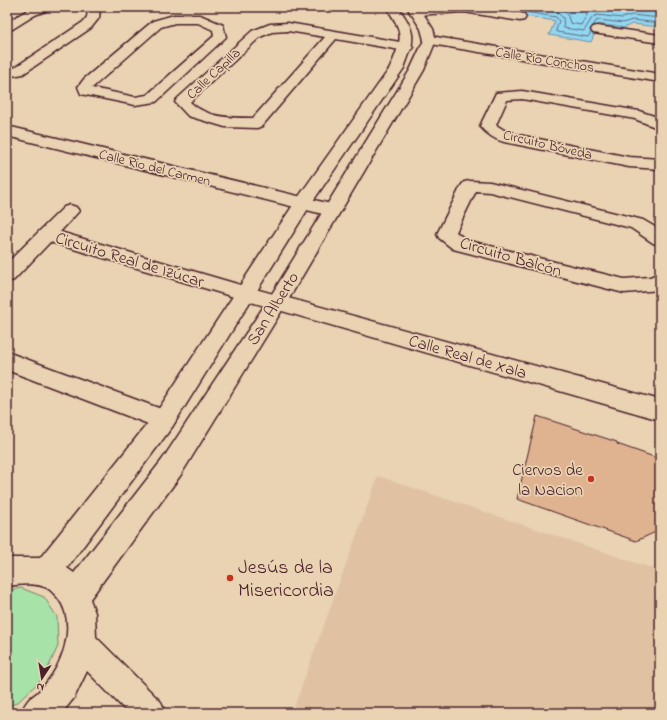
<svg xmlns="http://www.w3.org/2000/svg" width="667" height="720" viewBox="0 0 667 720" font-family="'Indie Flower',sans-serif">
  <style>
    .built { fill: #e0c2a3 }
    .green { fill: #a7e3a9; stroke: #78816a }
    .water { fill: #90d7f2; stroke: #748da2 }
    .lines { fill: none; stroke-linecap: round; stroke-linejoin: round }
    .shore { stroke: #66697b; stroke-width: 1 }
    .building { fill: #dfb290; stroke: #4a1f2b }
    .minor-casing { stroke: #4a1f2b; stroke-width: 3 }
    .tertiary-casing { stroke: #4a1f2b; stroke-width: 3 }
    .minor { fill: #e9d3b2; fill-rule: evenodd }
    .tertiary { fill: #e9d3b2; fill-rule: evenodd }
    .poi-dot { fill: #c8321e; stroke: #e9d3b2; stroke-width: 1.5 }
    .labels { text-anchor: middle; stroke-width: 3.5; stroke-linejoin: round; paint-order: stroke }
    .far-street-label { font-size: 14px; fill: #4a1f2b; stroke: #e9d3b2 }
    .street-label { font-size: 17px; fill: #4a1f2b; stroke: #e9d3b2 }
    .poi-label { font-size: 17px; fill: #4a1f2b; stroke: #e9d3b2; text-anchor: end }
    .near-poi-label { font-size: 20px; fill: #4a1f2b; stroke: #e9d3b2; text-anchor: start }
  </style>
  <rect width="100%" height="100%" fill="#e9d3b2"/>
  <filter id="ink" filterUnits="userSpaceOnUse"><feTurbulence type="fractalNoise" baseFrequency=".025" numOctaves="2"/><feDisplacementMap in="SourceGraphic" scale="8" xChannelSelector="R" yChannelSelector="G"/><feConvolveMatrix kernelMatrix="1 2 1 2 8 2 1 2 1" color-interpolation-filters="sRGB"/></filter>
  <g filter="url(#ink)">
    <!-- built -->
    <path class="built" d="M 378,476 L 660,571 L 660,713 L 292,713 Z"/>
    <!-- green -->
    <path class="green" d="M 21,588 L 44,597 L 57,617 L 58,646 L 44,677 L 18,702 L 7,707 L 7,590 Z"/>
    <!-- water -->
    <path class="water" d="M 471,7 L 660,7 L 660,27 L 632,24 L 624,28 L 599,24 L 591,42 L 549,35 L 555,21 Z"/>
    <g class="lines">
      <!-- shore -->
      <path class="shore" d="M 496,7 L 556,17 L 559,21 L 556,30 L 557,32 L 588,37 L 591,32
        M 526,7 L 557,12 L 563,18 L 564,28 L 584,31 L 592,18 L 597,15 L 622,18 L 632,15 L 660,18
        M 560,7 L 567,13 L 570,23 L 581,25 L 588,13 L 596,9 L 622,12 L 633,9 L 660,12
        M 593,26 L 596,21 L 599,20 L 623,23 L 632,20 L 660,23"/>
    </g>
    <!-- building -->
    <path class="building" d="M 537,416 L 617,442 L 617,444 L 660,459 L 660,530 L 636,541 L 517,499 Z"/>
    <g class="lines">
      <!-- minor casing -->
      <g class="minor-casing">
        <path id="minor" d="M 33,7 L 50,7 L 48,10 L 35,15 L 11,30 L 7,31 L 7,22 Z
          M 85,7 L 99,7 L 100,9 L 99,18 L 91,28 L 23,74 L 7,77 L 7,69 L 14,68 L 83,22 L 87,17 L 88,10 Z
          M 422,7 L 480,7 L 520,13 L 524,14 L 526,17 L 524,20 L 520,21 L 464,12 L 415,15 L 411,14 L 409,11 L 411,8 Z
          M 174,15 L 200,15 L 223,25 L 226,37 L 156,102 L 135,105 L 81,94 L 78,87 L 84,79 L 153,21 ZM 175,23 L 198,23 L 213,30 L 214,36 L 147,95 L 135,97 L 92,88 L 161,27 Z
          M 288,23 L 406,43 L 411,44 L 413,47 L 411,50 L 406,51 L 336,39 L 262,126 L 257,128 L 225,127 L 188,116 L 175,102 L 177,99 L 252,31 L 270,24 ZM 288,31 L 325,37 L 253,118 C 231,118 207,118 190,102 L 260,37 L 272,32 Z
          M 597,26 L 660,35 L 660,43 L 593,33 L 591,30 L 593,27 Z
          M 430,36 L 660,74 L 660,82 L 425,43 L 424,40 L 425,37 Z
          M 522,91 L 639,111 L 660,118 L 660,129 L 635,119 L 522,99 L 507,100 L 496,125 L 509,133 L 629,157 L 660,159 L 660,169 L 629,167 L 504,142 C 496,140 485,133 480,126 L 496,93 Z
          M 7,126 L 331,204 L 337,206 L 340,210 L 337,214 L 331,216 L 7,136 Z
          M 470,181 L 490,182 L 643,220 L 660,230 L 660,245 L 653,243 L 631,228 L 490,192 L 476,191 L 456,232 L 466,240 L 624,279 L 650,277 L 660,273 L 660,290 L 624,293 L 453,249 L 439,238 L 437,234 L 461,186 L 464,182 Z
          M 70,205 L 76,207 L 79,211 L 60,232 L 244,286 L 660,400 L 660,420 L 244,300 L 50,242 L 14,280 L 7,282 L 7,263 L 64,207 Z
          M 7,352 L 172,413 L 176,420 L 172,427 L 164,430 L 7,370 Z"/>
      </g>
      <!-- tertiary casing -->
      <g class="tertiary-casing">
        <path id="tertiary" d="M 386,7 L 398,7 C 417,33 415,39 404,68 L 311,204 L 172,427 L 67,568 L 74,573 L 162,460 L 270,297 L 410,70 L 424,40 L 421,29 L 407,7 L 419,7 L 433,29 L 436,40 L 424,70 L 284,307 L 180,476 L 90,599 L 95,613 L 96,637 L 161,702 L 166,713 L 128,713 L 87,671 L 74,698 L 62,713 L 22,713 C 23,710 24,705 27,702 C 29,698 35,695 38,692 C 43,687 48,681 52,675 C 66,654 75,620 58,598 C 54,594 51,590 47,588 C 35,582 19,585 7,586 L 7,558 L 40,558 L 156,413 L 297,199 L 390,68 C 402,39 405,34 386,7 Z"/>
      </g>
      <!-- minor -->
      <use href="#minor" class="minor"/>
      <!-- tertiary -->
      <use href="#tertiary" class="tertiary"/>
    </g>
  </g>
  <!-- markers -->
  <g class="poi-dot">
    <circle cx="591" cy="479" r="4"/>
    <circle cx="230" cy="578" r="4"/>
  </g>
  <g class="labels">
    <!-- far-street labels -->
    <g class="far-street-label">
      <text transform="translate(545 59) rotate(9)" y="5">Calle Río Conchos</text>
      <text transform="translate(213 73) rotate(-43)" y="5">Calle Capilla</text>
      <text transform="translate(548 144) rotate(13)" y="5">Circuito Bóveda</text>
      <text transform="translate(155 167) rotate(14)" y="5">Calle Río del Carmen</text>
    </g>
    <!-- street labels -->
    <g class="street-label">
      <text transform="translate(511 256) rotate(16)" y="6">Circuito Balcón</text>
      <text transform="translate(130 259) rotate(17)" y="6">Circuito Real de Izúcar</text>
      <text transform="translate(272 308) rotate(-58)" y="6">San Alberto</text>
      <text transform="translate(468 356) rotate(16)" y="6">Calle Real de Xala</text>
    </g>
    <!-- poi labels -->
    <g class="poi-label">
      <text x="583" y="475">Ciervos de<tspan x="583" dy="20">la Nacion</tspan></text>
    </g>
    <!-- near-poi labels -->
    <g class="near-poi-label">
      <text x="238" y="573">Jesús de la<tspan x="238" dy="23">Misericordia</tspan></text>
    </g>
  </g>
  <!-- margin -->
  <rect width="667" height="720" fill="none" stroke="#e9d3b2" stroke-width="24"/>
  <rect x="12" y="12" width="643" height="696" fill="none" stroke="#4a1f2b" stroke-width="1.5" filter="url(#ink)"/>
  <!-- north arrow -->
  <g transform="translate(42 678) rotate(192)" stroke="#e9d3b2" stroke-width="3" paint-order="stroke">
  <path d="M0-3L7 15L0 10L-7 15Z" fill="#4a1f2b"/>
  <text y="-6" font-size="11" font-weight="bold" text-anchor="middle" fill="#4a1f2b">N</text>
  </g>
</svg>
